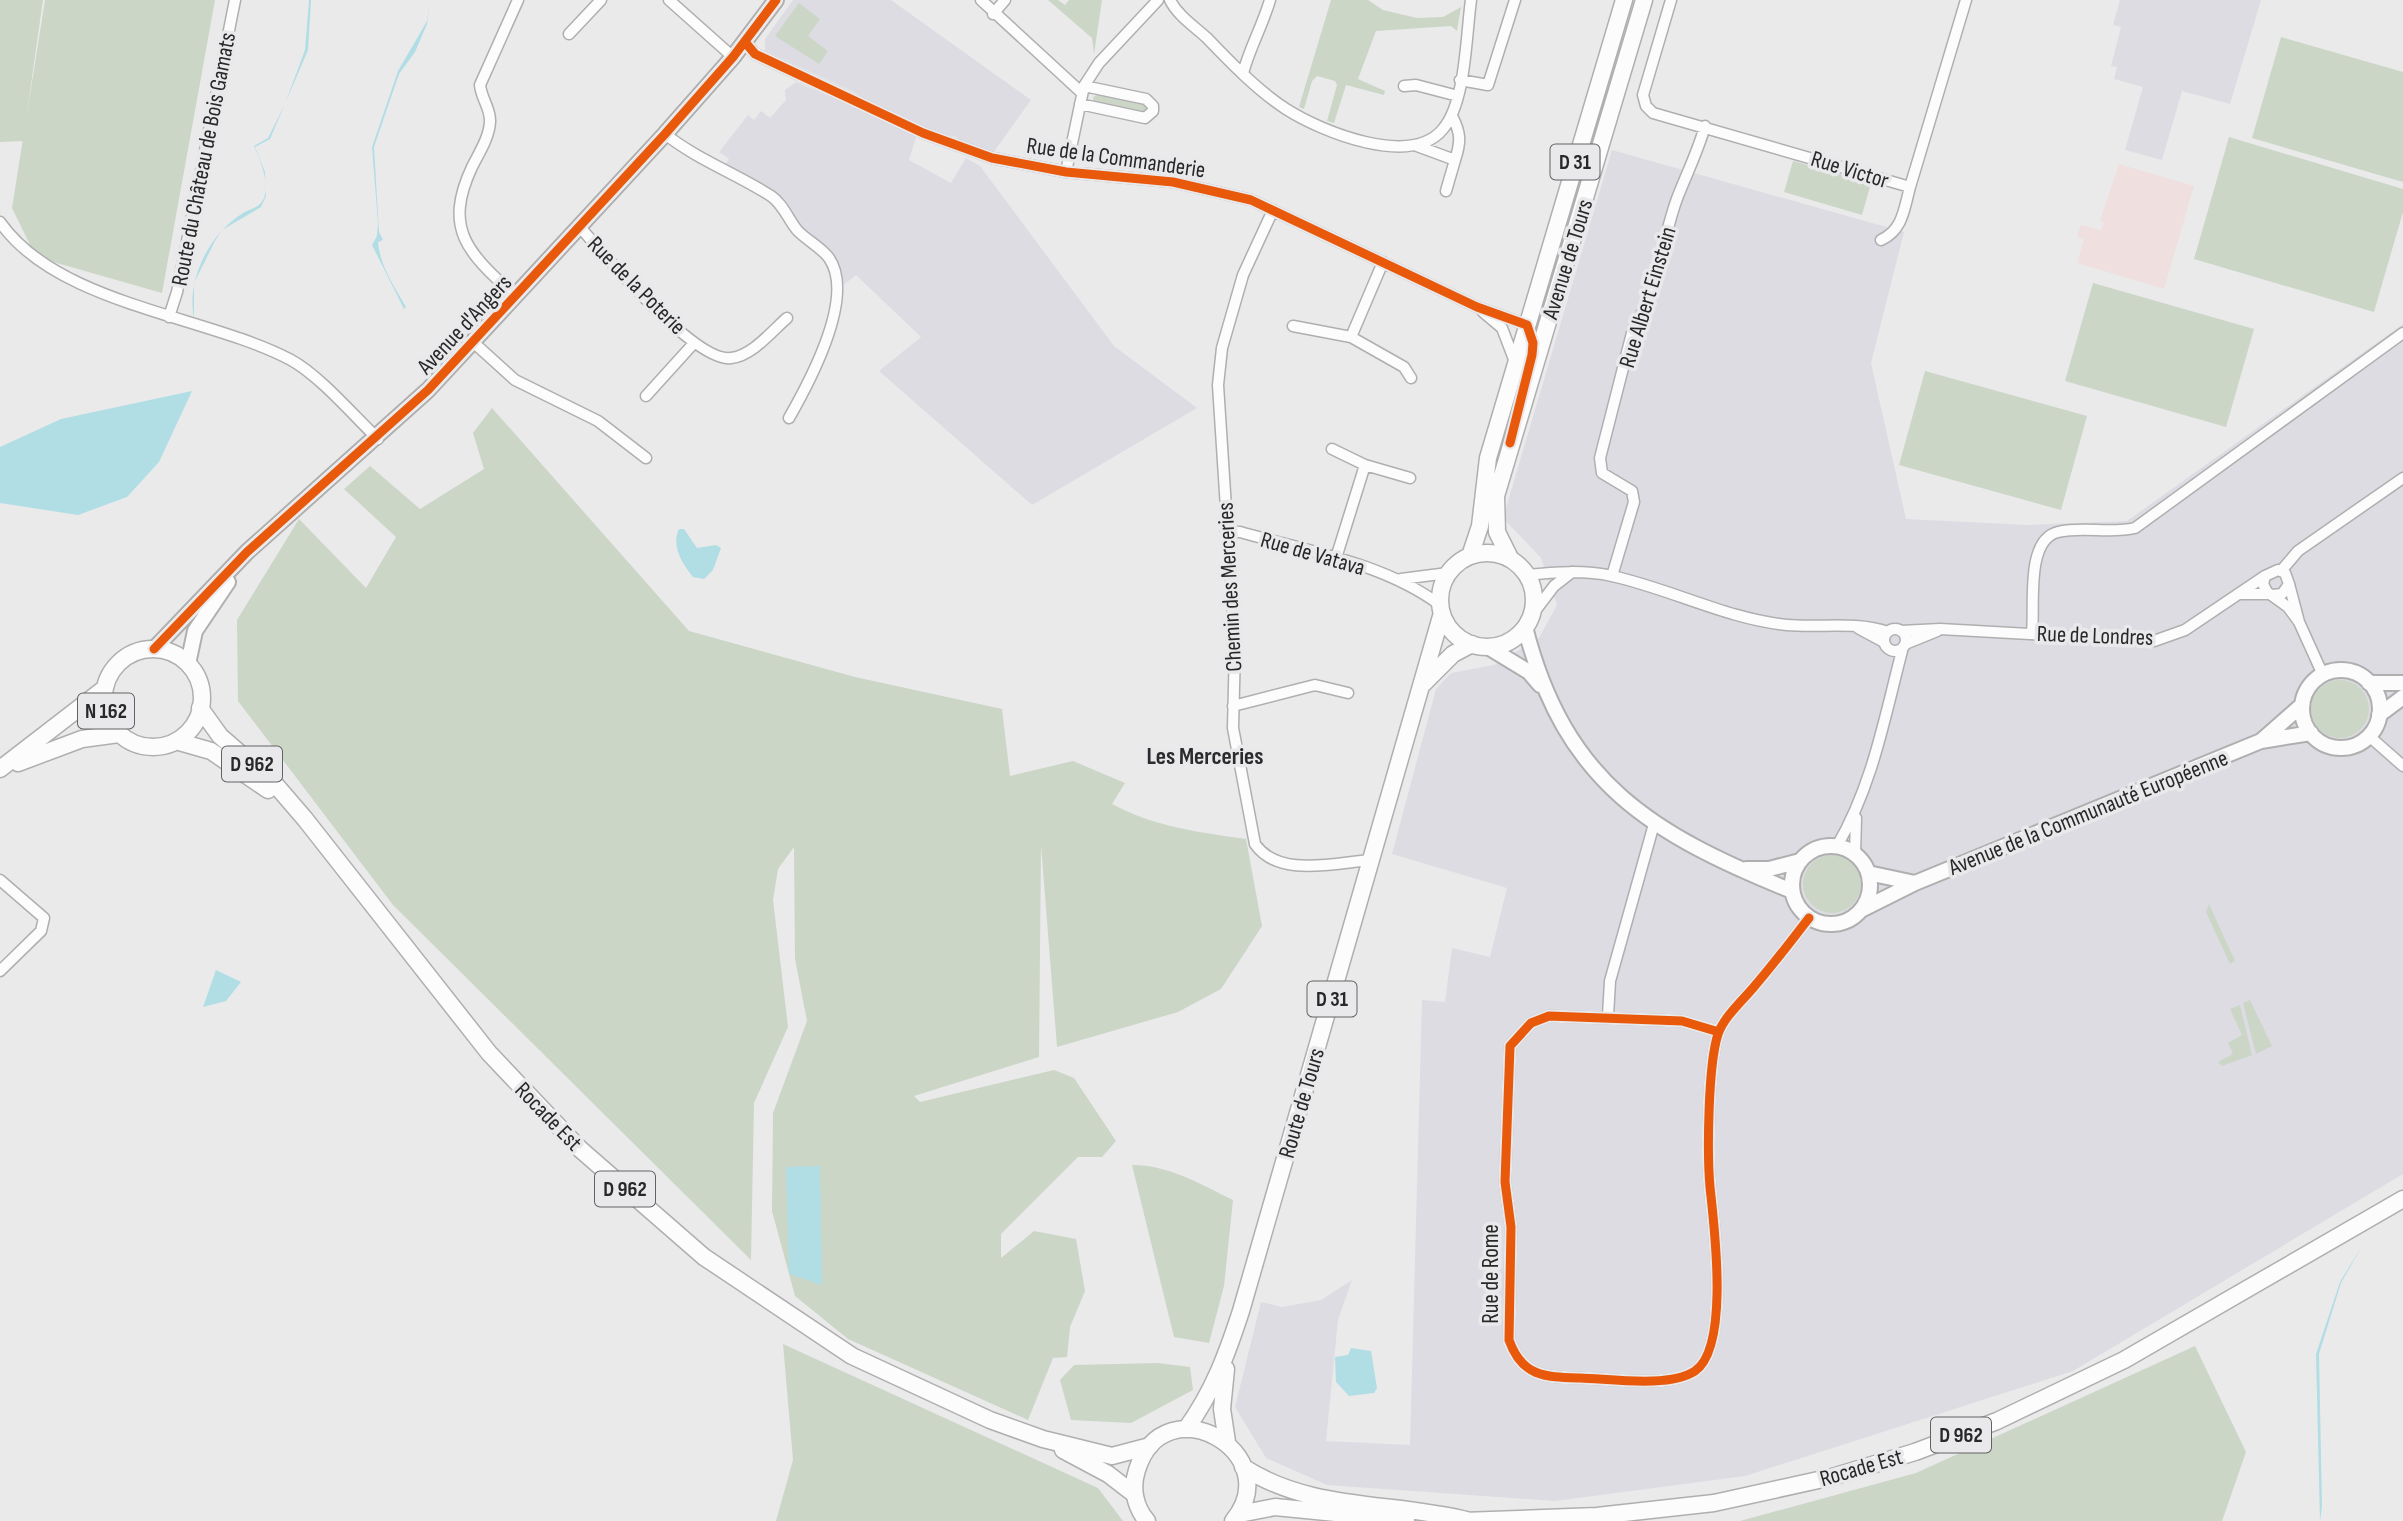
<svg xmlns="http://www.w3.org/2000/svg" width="2403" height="1521" viewBox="0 0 2403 1521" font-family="'Sofia Sans Condensed',sans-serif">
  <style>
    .built { fill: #dddce3 }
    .industrial { fill: #efe0df }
    .green { fill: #cbd6c7 }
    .water { fill: #b1dde5 }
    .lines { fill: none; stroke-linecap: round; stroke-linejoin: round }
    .street-casing { stroke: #afafb0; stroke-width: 13 }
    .secondary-casing { stroke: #afafb0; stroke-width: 18 }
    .primary-casing { stroke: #afafb0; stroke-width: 19 }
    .street { stroke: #fcfcfc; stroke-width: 10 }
    .secondary { stroke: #fcfcfc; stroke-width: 14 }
    .primary { stroke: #fcfcfc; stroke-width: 16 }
    .cycleway-casing { stroke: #e9e9ec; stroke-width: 13 }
    .cycleway { stroke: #e8590c; stroke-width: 9 }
    .labels { text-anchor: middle; stroke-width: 7; stroke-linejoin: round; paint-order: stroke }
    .shield { fill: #e9e9ec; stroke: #626264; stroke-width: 2 }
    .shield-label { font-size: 21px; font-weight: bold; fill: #282829 }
    .street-label { font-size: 23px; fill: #282829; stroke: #e9e9ec }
    .neighbourhood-label { font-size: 24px; font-weight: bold; fill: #2b2b2d; stroke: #e9e9ec }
  </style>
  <rect width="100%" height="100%" fill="#eaeaeb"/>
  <!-- built -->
  <path class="built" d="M 793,0 L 891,0 L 1031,100 L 993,153 L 960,141 L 957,137 L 937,133 L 888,113 L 854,92 L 765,51 L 765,39 Z
    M 2120,0 L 2261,0 L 2230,104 L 2182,91 L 2162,160 L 2125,150 L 2143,87 L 2114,79 L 2117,67 L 2111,66 L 2121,27 L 2113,25 Z
    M 796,82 L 917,134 L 909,160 L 951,183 L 966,158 L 980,166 L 1114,346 L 1197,408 L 1032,505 L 879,371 L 921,337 L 856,275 L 841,287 L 842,279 L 828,249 L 812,241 L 787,208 L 723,167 L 729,159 L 719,152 L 748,115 L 754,120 L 761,111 L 770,118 L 786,100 L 785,90 Z
    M 1612,150 L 1904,232 L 1871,363 L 1906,519 L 2028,525 L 2127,521 L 2403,324 L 2403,1174 L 2073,1371 L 1745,1476 L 1555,1501 L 1327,1485 L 1266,1458 L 1235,1407 L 1261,1302 L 1282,1307 L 1321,1300 L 1352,1280 L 1338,1320 L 1326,1441 L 1410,1445 L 1422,1000 L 1445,1002 L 1452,948 L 1490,957 L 1507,888 L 1392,854 L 1436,689 L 1451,673 L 1494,665 L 1539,638 L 1557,605 L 1541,558 L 1503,518 Z"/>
  <!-- industrial -->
  <path class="industrial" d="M 2119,164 L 2194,186 L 2164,289 L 2077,263 L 2084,239 L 2077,236 L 2081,225 L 2101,230 L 2104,222 L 2100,221 Z"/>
  <!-- green -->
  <path class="green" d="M 0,0 L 43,0 L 23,141 L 0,142 Z
    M 45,0 L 215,0 L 162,293 L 36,257 L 12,208 Z
    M 1048,0 L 1058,0 L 1065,5 L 1069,0 L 1102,0 L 1094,54 L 1092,38 Z
    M 1331,0 L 1368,0 L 1383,10 L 1417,18 L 1443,17 L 1461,7 L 1457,31 L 1451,26 L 1376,31 L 1358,79 L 1385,91 L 1384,95 L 1346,85 L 1334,123 L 1327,121 L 1337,85 L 1335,81 L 1317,76 L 1312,81 L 1304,109 L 1299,107 Z
    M 799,3 L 820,19 L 808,36 L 828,51 L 819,64 L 775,36 Z
    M 2281,37 L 2403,72 L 2403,182 L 2252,138 Z
    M 1099,94 L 1144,103 L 1149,108 L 1146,113 L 1094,103 L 1093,97 Z
    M 2229,137 L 2403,189 L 2403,212 L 2374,312 L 2194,259 Z
    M 1793,161 L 1871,183 L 1862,215 L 1784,192 Z
    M 2093,283 L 2254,329 L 2226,427 L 2065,381 Z
    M 1925,371 L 2087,416 L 2061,510 L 1899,465 Z
    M 492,408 L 689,631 L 855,677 L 1002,709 L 1010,776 L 1073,761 L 1125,783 L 1112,804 C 1155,827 1198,832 1246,839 L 1262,926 L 1221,989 L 1178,1012 L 1057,1047 L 1041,845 L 1039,1057 L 914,1096 L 920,1102 L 1054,1070 L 1074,1078 L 1116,1141 L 1102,1157 L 1078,1157 L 1001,1234 L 1001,1258 L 1034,1231 L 1076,1239 L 1085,1291 L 1070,1327 L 1067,1357 L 1053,1358 L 1028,1420 L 848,1339 L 795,1296 L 772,1211 L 773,1113 L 807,1021 L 795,959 L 794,847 L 778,869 L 773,900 L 788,1027 L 754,1103 L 751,1260 L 393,905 L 238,701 L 237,620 L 299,519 L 366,588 L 396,537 L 344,489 L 370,466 L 420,509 L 484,469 L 473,433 Z
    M2311 709a29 29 0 1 1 58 0a29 29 0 1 1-58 0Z
    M1803 884a29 29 0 1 1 58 0a29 29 0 1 1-58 0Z
    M 2209,904 L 2235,961 L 2230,964 L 2206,912 Z
    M 2250,1000 L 2272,1046 L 2256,1054 L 2243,1003 Z
    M 2240,1005 L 2252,1055 L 2222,1066 L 2218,1062 L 2233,1054 L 2228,1043 L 2242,1035 L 2230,1009 Z
    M 1132,1165 C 1169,1165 1200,1184 1233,1200 L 1224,1286 L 1209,1343 L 1174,1337 Z
    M 783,1344 L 1098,1488 L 1123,1521 L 776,1521 L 793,1460 Z
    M 2195,1346 L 2246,1452 L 2222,1521 L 1740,1521 L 1916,1473 Z
    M 1157,1363 L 1190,1367 L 1193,1390 L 1131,1423 L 1071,1420 L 1060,1380 L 1074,1365 Z"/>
  <!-- water -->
  <path class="water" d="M 309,0 L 311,0 L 308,50 L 270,139 L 255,147 L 265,172 L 266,196 L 261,207 L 222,230 L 215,241 L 194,283 L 194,318 C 186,280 209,234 243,213 C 251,208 259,209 264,198 C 270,182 260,160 254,146 L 268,138 L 285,104 L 305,50 Z
    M 430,0 L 427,24 L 415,52 L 399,74 L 374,147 L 379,232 L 383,240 L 378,242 C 380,266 394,286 406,307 L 404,309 L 372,245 L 377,236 L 378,223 L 372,147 L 398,71 L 427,21 Z
    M 192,391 L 159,462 L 127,497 L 78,515 L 0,503 L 0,447 L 61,419 Z
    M 679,529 L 684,529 L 697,548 L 716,545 L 721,548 L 713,570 L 704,579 L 693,577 C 682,563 671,546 679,529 Z
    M 216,970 L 241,982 L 226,1001 L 203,1007 Z
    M 820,1166 L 822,1285 L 789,1274 L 786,1167 Z
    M 2362,1246 L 2341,1283 L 2319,1354 L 2322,1507 L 2320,1521 L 2316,1354 L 2340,1282 Z
    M 1351,1348 L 1371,1351 L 1377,1388 L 1374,1393 L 1349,1396 L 1336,1382 L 1335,1357 L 1348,1355 Z"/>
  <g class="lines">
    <!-- street casing -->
    <g class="street-casing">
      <path id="street" d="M 669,0 L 733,57
        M 981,0 L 1082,93
        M 1170,0 C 1177,15 1195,27 1207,38 C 1231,63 1257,90 1286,109 C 1322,132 1411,168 1443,129 C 1466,102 1466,35 1471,0
        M 1671,0 L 1643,95 L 1646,106 L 1653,113 L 1910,187 L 1966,0
        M 993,14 L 1005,0
        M 569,34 L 601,0
        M 745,42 L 755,54 L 923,133 L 992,158 L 1066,172 L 1173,182 L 1251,200 L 1477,307 L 1527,325 L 1533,343 L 1531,357
        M 1243,73 C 1250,47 1262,27 1270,0
        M 1460,80 L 1488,85 L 1515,0
        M 1404,86 L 1416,85 L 1458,96
        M 1080,104 L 1145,118 L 1153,111 L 1153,106 L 1146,99 L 1084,86
        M 665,134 C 698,160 737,174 771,196 C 783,204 788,219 797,230 C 806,240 821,247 829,258 C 856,297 809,383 789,418
        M 1417,146 L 1455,160 C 1461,142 1461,133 1452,116
        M 1066,172 L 1084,86 L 1099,63 L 1158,0
        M 1446,191 L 1455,160
        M 1273,210 L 1243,275 L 1222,348 L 1218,385 L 1235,646 L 1233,728 L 1255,844 C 1279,879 1337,862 1373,860
        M 0,222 C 58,305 206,315 291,360 C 320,376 353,415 378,439
        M 580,227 C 604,255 696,363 731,358 C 752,356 772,331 787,318
        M 1881,240 C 1903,230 1904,209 1910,187
        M 515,296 C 470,254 442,231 472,167 C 479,153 489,138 490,122 C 491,109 481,98 480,85 L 518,0
        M 1483,312 L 1502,328 L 1515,362
        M 169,317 L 177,292 L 235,0
        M 1293,326 L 1351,337 L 1404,367 L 1411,378
        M 1351,337 L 1383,262
        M 473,342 L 515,380 L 598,421 L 646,458
        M 646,396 L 694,343
        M 1332,449 L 1365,465 L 1410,478
        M 1226,531 L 1240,532 C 1307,551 1384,563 1440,605
        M 1336,558 L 1365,465
        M 2281,571 L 2298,551 L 2403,478
        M 1527,575 C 1555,572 1584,570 1612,576 C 1671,589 1727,619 1787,625 C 1821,628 1855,621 1888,632
        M 1612,576 L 1634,502 L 1632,491 L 1602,473 L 1600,458 L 1633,329 C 1659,290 1661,240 1678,196 C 1687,173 1698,151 1705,126
        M 1401,579 L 1448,573
        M 2289,584 L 2299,622 L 2323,675
        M 2238,594 L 2270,594
        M 2273,595 L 2282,594 L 2289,584 L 2285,573 L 2278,570 L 2265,576 L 2263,584 L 2267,592 L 2288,607 L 2299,622
        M 1532,615 L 1554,586 L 1572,572
        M 1858,628 L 1884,642
        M1884 640a11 11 0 1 1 22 0a11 11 0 1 1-22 0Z
        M 1901,631 L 1940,629 L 2154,641 L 2185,630 L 2265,576
        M 2032,632 C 2035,606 2025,540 2058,532 C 2083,526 2110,534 2135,528 L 2403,333
        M 1905,644 L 1937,631
        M 1233,706 L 1315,685 L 1348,693
        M 2369,736 L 2403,766
        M 1837,846 C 1873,785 1885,715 1903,647
        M 1855,854 L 1856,818
        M 0,880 L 44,918 L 41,931 L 0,971
        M 1608,1016 L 1610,981 L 1654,824
        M 1719,1032 L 1682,1021 L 1549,1016 L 1531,1023 L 1510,1046 L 1505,1182 L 1511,1227 L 1509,1340 C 1522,1377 1545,1377 1580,1378 C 1612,1379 1669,1388 1695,1371 C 1730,1347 1714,1226 1710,1187 C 1707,1153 1708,1065 1718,1034 C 1724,1017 1742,1001 1753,988 C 1773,965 1791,941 1809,918"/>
    </g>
    <!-- secondary casing -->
    <g class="secondary-casing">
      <path id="secondary" d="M 1525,627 C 1565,784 1652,834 1792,891
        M 1488,647 L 1529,672 L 1540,685
        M 154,649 L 247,552 L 428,390 L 665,134 L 733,57 L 776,0
        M 188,664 L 195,631 L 228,582
        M2302 709a39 39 0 1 1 78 0a39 39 0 1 1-78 0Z
        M 2369,683 L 2403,683
        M 2379,715 L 2403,697
        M 2261,741 L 2302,705
        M1792 885a39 39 0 1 1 78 0a39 39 0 1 1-78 0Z
        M 1746,869 L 1769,869 L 1800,861
        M 1868,873 L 1915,883
        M 1861,910 L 1915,883 L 2261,741 L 2311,733"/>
    </g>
    <!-- primary casing -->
    <g class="primary-casing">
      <path id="primary" d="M1440 600a47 47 0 1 1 94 0a47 47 0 1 1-94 0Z
        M 1470,556 L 1480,526 L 1488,458 L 1624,0
        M 1510,558 L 1497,532 L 1496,496 L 1644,0
        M104 698a49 49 0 1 1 98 0a49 49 0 1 1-98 0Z
        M 1424,683 L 1453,654 L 1472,644
        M 200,708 L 220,736 L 274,783 L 305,819 L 489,1053 L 580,1149 L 704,1257 L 852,1356 L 990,1420 L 1043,1439 L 1112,1456 L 1150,1446
        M 176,741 L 211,751 L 268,790
        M 18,763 L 82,739 L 119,734
        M 0,769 L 105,688
        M 1226,1369 L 1222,1409 L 1227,1442
        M 1186,1429 C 1213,1392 1227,1354 1241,1311 L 1442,613
        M 1063,1450 L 1108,1474 L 1134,1494
        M 1243,1467 C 1312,1512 1393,1501 1470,1521
        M 1239,1514 L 1275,1507 L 1406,1520
        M 1147,1521 C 1135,1507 1131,1488 1137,1470 C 1164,1382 1289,1453 1233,1521
        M 1463,1521 L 1597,1516 L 1714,1503 L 1832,1477 L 1915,1452 L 1997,1421 L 2124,1360 L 2403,1199"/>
    </g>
    <!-- street -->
    <use href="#street" class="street"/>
    <!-- secondary -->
    <use href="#secondary" class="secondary"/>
    <!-- primary -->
    <use href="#primary" class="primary"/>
    <!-- cycleway casing -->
    <g class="cycleway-casing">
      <path id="cycleway" d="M 745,42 L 755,54 L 923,133 L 992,158 L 1066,172 L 1173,182 L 1251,200 L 1477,307 L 1527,325 L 1533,343 L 1532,355 L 1510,443
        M 154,649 L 247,552 L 428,390 L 665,134 L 733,57 L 776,0
        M 1719,1032 L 1682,1021 L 1549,1016 L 1531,1023 L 1510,1046 L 1505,1182 L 1511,1227 L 1509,1340 C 1522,1377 1545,1377 1580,1378 C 1612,1379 1669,1388 1695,1371 C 1730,1347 1714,1226 1710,1187 C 1707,1153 1708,1065 1718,1034 C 1724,1017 1742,1001 1753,988 C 1773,965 1791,941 1809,918"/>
    </g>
    <!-- cycleway -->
    <use href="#cycleway" class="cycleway"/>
  </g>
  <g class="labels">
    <!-- shield labels -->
    <g class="shield">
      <rect x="1550.5" y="144.5" width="49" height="35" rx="5"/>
      <rect x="78" y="693.5" width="56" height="35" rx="5"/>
      <rect x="222" y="746.5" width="60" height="35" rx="5"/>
      <rect x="1307.5" y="981.5" width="49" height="35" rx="5"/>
      <rect x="595" y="1171.5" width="60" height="35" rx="5"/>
      <rect x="1931" y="1417.5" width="60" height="35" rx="5"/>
    </g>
    <g class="shield-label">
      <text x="1575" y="169">D 31</text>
      <text x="106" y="718">N 162</text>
      <text x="252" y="771">D 962</text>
      <text x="1332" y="1006">D 31</text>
      <text x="625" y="1196">D 962</text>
      <text x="1961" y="1442">D 962</text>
    </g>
    <!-- street labels -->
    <g class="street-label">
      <text transform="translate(1116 157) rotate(8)" y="8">Rue de la Commanderie</text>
      <text transform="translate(203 159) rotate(-79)" y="8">Route du Château de Bois Gamats</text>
      <text transform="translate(1850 169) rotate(17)" y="8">Rue Victor</text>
      <text transform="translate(1567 259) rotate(-73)" y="8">Avenue de Tours</text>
      <text transform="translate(637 285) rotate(45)" y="8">Rue de la Poterie</text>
      <text transform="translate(1647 297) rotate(-73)" y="8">Rue Albert Einstein</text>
      <text transform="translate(464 324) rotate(-47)" y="8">Avenue d'Angers</text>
      <text transform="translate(1313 553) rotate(16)" y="8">Rue de Vatava</text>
      <text transform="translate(1229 587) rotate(-93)" y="8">Chemin des Merceries</text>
      <text transform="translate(2095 635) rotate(2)" y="8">Rue de Londres</text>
      <text transform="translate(2088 812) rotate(-22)" y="8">Avenue de la Communauté Européenne</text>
      <text transform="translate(1301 1103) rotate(-74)" y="8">Route de Tours</text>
      <text transform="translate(549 1116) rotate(46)" y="8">Rocade Est</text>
      <text transform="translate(1490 1274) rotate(-90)" y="8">Rue de Rome</text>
      <text transform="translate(1861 1467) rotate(-16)" y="8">Rocade Est</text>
    </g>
    <!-- neighbourhood labels -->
    <g class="neighbourhood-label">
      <text x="1205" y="764">Les Merceries</text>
    </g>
  </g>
</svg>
